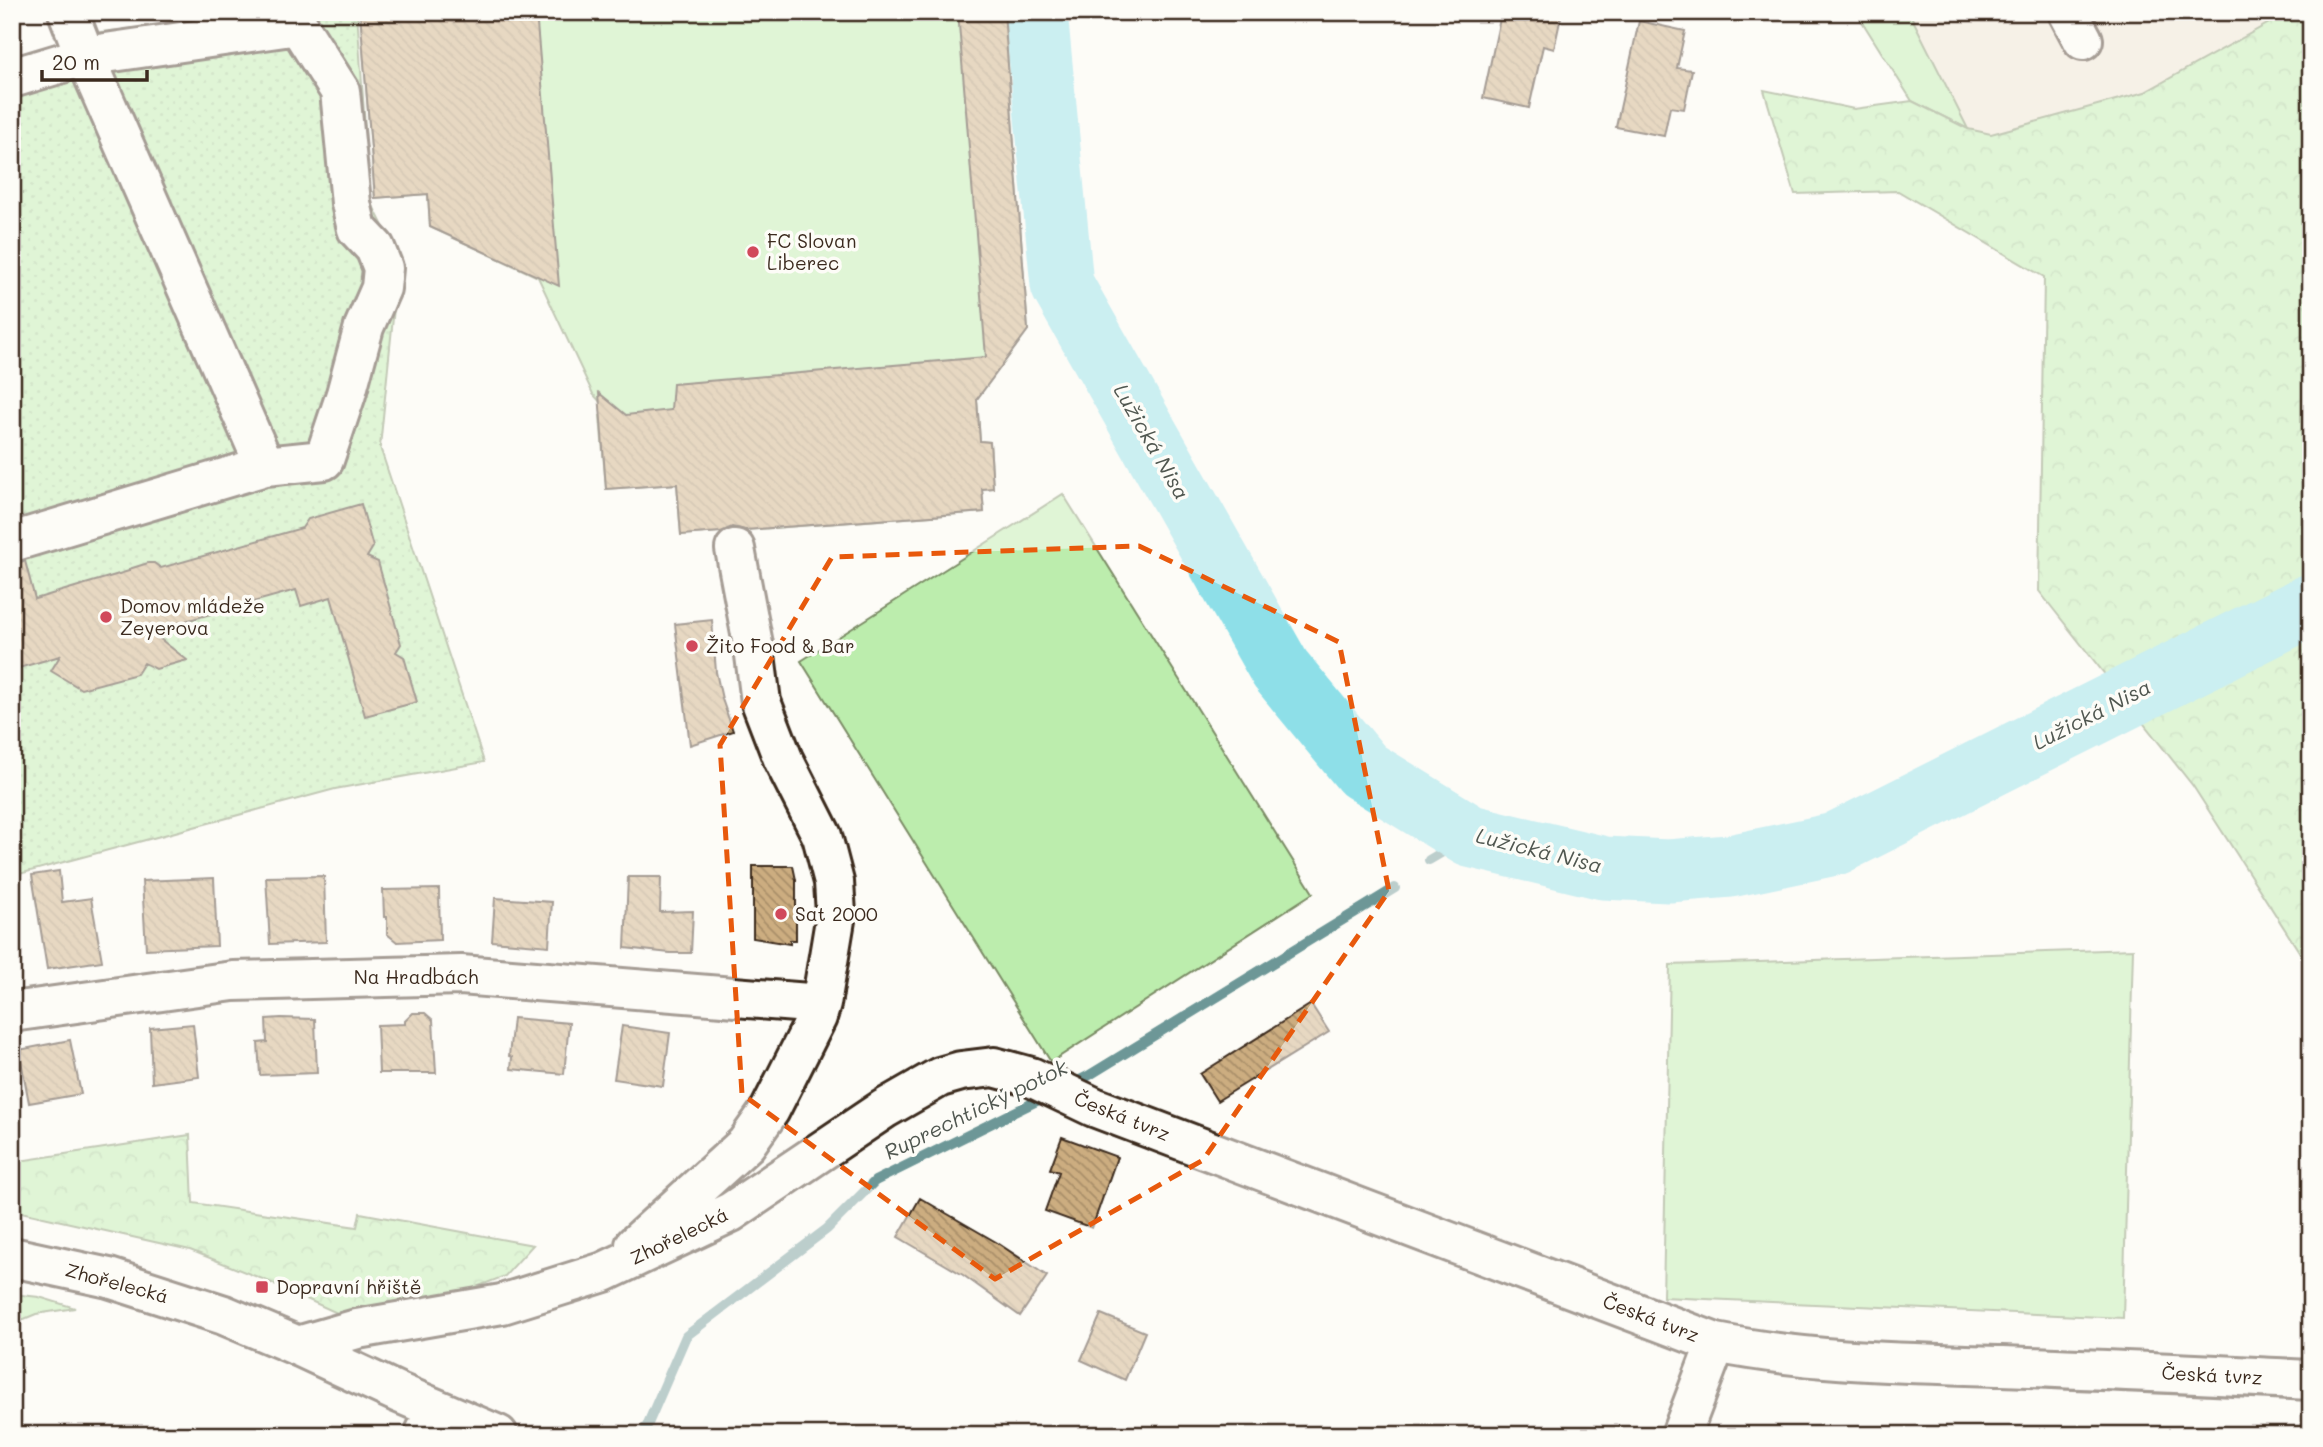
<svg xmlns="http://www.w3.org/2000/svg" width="2323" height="1447" viewBox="0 0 2323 1447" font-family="Mali,sans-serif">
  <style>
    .built { fill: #eee4d3 }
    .grass { fill: #bcedad; stroke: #7c8c66; stroke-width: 2 }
    .forest { fill: url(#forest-crowns); stroke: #7c8c66; stroke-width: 2 }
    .park { fill: url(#park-dots); stroke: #7c8c66; stroke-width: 2 }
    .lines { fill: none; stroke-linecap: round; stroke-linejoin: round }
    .stream { stroke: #6d9797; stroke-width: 10 }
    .river { stroke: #8edfe8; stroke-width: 63 }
    .building { fill: url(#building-back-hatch); stroke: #3b2a1e; stroke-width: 2 }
    .minor-casing { stroke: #3b2a1e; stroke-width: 44 }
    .major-casing { stroke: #3b2a1e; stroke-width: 44 }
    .minor { stroke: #fdfcf7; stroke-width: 38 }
    .major { stroke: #fdfcf7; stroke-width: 38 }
    .marked { fill: none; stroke: #e8590c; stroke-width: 5; stroke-dasharray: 14 9; stroke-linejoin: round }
    .poi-dot { fill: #d1495b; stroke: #fdfcf7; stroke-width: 2.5 }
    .labels { text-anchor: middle; stroke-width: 7; stroke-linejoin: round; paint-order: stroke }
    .poi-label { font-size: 19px; fill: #3b2a1e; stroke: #fdfcf7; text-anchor: start }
    .street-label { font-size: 19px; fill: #3b2a1e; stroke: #fdfcf7 }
    .water-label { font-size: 21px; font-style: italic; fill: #505750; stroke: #fdfcf7 }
  </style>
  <defs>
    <pattern id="forest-crowns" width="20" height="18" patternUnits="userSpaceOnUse" patternTransform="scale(1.75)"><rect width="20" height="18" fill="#bcedad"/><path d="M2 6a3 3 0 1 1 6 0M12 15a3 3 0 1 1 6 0" fill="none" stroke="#a2cb94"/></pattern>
    <pattern id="park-dots" width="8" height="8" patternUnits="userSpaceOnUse" patternTransform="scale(1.75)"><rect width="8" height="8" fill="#bcedad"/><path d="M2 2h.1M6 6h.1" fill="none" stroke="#a2cb94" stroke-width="1.8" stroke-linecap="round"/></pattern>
    <pattern id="building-back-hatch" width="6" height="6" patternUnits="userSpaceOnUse" patternTransform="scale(1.75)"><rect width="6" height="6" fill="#ccad80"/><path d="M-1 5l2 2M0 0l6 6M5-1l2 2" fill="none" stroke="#a78d68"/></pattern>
  </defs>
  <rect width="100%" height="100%" fill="#fdfcf7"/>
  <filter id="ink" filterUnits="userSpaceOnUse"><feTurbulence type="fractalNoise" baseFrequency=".0143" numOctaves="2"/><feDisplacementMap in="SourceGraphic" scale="14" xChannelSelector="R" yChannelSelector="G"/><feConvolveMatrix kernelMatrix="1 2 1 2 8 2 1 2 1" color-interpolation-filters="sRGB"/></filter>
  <g filter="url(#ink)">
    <!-- built -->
    <path class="built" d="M 1909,12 L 2289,12 L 2145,92 L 1991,134 L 1968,129 Z"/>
    <!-- grass -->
    <path class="grass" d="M 360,12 L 1004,12 L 1028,330 L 977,399 L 980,441 L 990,442 L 993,488 L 982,489 L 984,512 L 681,535 L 677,484 L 606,489 L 600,416 L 612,415 L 593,394 L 538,277 L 430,227 L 428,194 L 375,198 Z
      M 1856,12 L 1909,12 L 1968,129 L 1912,101 Z
      M 1063,494 L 1313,893 L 1051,1062 L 801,661 Z
      M 2133,949 L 2123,1318 L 1663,1297 L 1670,965 Z
      M 12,1294 L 39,1297 L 75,1308 L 36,1314 L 12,1324 Z"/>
    <!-- forest -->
    <path class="forest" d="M 2289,12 L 2311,12 L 2311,970 L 2193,786 L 2039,591 L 2044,277 L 1898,191 L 1795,194 L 1764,90 L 1854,109 L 1912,101 L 1968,129 L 1991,134 L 2145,92 Z
      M 190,1135 L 193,1203 L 357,1227 L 360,1213 L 533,1245 L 505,1276 L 458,1294 L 337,1313 L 265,1280 L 190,1250 L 12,1210 L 12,1162 Z"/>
    <!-- park -->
    <path class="park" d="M 294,12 L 357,12 L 370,200 L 399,258 L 380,447 L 484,762 L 335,789 L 12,876 L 12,59 L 101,32 Z"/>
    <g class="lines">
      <!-- stream -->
      <path class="stream" d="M 1429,860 L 1470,836
        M 1070,1085 L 1088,1076 L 1395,888
        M 643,1435 L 686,1336 L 827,1229 L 875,1181 L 1049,1095"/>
      <!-- river -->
      <path class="river" d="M 1036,12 L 1062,285 L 1280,669 L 1363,770 L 1470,836 L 1604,868 L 1669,871 L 1730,866 L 1835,844 L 2311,605"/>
    </g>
    <!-- building -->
    <path class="building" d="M 360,12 L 536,12 L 559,286 L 430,227 L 428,194 L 375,198 Z
      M 958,12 L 1004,12 L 1028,330 L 977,399 L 980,441 L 990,442 L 993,488 L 982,489 L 984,512 L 745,530 L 732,527 L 721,532 L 681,535 L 677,484 L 606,489 L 599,393 L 626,415 L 671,410 L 673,384 L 986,357 Z
      M 1527,12 L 1562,12 L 1554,49 L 1543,46 L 1529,108 L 1483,98 L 1501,14 L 1525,20 Z
      M 1639,21 L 1685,31 L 1677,68 L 1692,70 L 1684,109 L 1670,107 L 1664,136 L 1616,127 Z
      M 361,504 L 373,547 L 367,557 L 378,562 L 401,644 L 396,652 L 404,657 L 417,702 L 365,716 L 331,597 L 301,606 L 296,590 L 150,631 L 187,660 L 156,669 L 144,663 L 137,674 L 81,689 L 51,671 L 60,656 L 12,670 L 12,563 L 25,561 L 35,599 L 129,571 L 129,569 L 148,563 L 154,563 L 161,568 L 302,528 L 308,519 Z
      M 712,620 L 716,672 L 722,699 L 733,731 L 690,745 L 675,624 Z
      M 753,866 L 793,866 L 796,880 L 796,940 L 790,940 L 790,944 L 753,938 Z
      M 59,871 L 62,902 L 91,898 L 102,961 L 47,969 L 32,875 Z
      M 324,876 L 326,942 L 270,944 L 266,877 Z
      M 628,877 L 661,877 L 660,912 L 693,911 L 691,953 L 670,953 L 625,948 Z
      M 214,878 L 217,946 L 146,949 L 142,881 Z
      M 439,889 L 440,940 L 397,942 L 387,934 L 387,917 L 384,917 L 383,890 Z
      M 495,898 L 552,902 L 549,946 L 492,941 Z
      M 1311,1004 L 1329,1032 L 1217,1101 L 1200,1074 Z
      M 413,1013 L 425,1013 L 433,1020 L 436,1073 L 379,1073 L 377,1025 L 405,1024 L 405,1021 Z
      M 281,1018 L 315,1019 L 317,1073 L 260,1075 L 258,1043 L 267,1042 L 266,1019 Z
      M 513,1018 L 569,1023 L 564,1074 L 511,1069 L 512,1057 L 509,1056 Z
      M 193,1024 L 199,1077 L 152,1083 L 150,1028 Z
      M 622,1026 L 670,1033 L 663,1086 L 614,1079 Z
      M 70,1040 L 81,1094 L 29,1103 L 19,1050 Z
      M 1062,1137 L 1117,1157 L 1092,1228 L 1045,1211 L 1059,1172 L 1050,1169 Z
      M 920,1198 L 996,1242 L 1047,1276 L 1020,1316 L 963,1275 L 898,1237 Z
      M 1101,1314 L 1145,1332 L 1125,1380 L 1081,1360 Z"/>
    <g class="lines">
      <!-- minor casing -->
      <g class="minor-casing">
        <path id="minor" d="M 2068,12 L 2083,40
          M 12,78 L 85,56 L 298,25 L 340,91 L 351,203 L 357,229 L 375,248 L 383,268 L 381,288 L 364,327 L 346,394 L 324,460 L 265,466
          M 12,542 L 265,466 L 85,56 L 68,12
          M 12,1012 L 233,981 L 461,975 L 821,1004
          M 635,1245 L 746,1144 L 770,1110 L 817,1017 L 821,1004 L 836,914 L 834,882 L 822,836 L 783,759 L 761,702 L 755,655 L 735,549
          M 298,1346 L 357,1329 L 502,1304 L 604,1272 L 731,1212 L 884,1109 L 940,1077 L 961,1071 L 994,1067 L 1031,1077 L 1094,1107 L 1716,1343 C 1811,1362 1906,1363 2002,1366 C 2105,1370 2208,1374 2311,1380
          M 424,1435 L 436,1410
          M 1681,1435 L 1716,1343"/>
      </g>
      <!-- major casing -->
      <g class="major-casing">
        <path id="major" d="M 12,1257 L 109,1278 L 224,1315 L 298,1346 L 399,1393 L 498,1435"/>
      </g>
      <!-- minor -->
      <use href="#minor" class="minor"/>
      <!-- major -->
      <use href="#major" class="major"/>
    </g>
  </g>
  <!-- marked area -->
  <path d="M0 0H2323V1447H0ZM 1139,546 L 1339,642 L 1389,891 L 1203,1160 L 995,1279 L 742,1094 L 720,745 L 832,557 Z" fill="#fdfcf7" fill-opacity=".55" fill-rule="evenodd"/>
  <path class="marked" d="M 1139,546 L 1339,642 L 1389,891 L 1203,1160 L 995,1279 L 742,1094 L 720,745 L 832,557 Z"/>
  <!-- markers -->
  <g class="poi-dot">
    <circle cx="753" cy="252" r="7"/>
    <circle cx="106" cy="617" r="7"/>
    <circle cx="692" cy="646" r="7"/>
    <circle cx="781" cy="914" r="7"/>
    <rect x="255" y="1280" width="14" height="14" rx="3.5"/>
  </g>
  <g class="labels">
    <!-- poi labels -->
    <g class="poi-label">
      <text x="767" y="248">FC Slovan<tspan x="767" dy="22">Liberec</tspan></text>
      <text x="120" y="613">Domov mládeže<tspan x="120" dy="22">Zeyerova</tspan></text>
      <text x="706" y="653">Žito Food &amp; Bar</text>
      <text x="795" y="921">Sat 2000</text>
      <text x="276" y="1294">Dopravní hřiště</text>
    </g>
    <!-- street labels -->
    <g class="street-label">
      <text x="416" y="984">Na Hradbách</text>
      <text transform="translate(1122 1116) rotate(22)" y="7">Česká tvrz</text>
      <text transform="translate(679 1236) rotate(-26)" y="7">Zhořelecká</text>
      <text transform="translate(117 1283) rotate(15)" y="7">Zhořelecká</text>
      <text transform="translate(1651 1318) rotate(21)" y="7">Česká tvrz</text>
      <text transform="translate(2212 1375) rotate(3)" y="7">Česká tvrz</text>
    </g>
    <!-- water labels -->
    <g class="water-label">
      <text transform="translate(1151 442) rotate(60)" y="7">Lužická Nisa</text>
      <text transform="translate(2092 715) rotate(-27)" y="7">Lužická Nisa</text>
      <text transform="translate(1539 851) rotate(14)" y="7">Lužická Nisa</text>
      <text transform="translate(976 1110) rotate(-26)" y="7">Ruprechtický potok</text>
    </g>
  </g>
  <!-- margin -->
  <rect width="2323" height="1447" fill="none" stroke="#fdfcf7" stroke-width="42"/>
  <rect x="21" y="21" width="2281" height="1405" fill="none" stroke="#3b2a1e" stroke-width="2.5" filter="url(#ink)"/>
  <!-- scale -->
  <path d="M42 70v10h105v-10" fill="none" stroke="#3b2a1e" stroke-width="3.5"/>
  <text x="52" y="70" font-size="21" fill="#3b2a1e" stroke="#fdfcf7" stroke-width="5" paint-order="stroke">20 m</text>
</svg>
